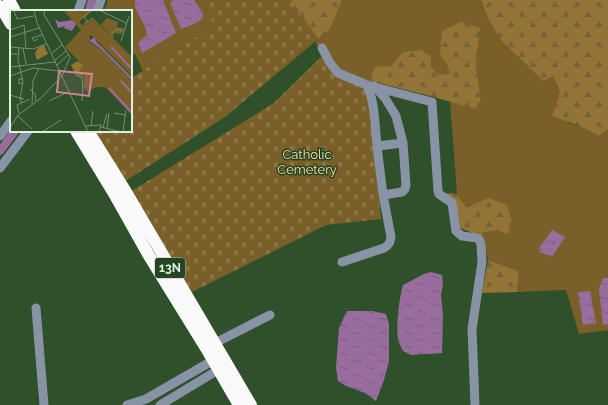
<svg xmlns="http://www.w3.org/2000/svg" width="608" height="405" viewBox="0 0 608 405" font-family="Raleway,sans-serif">
  <style>
    .green { fill: #7a5f28 }
    .forest { fill: url(#forest-firs) }
    .cemetery { fill: url(#cemetery-stones) }
    .water { fill: url(#water-ripples) }
    .lines { fill: none; stroke-linecap: round; stroke-linejoin: round }
    .canal { stroke: #986d9e; stroke-width: 8 }
    .minor { stroke: #8893a6; stroke-width: 9 }
    .highway { stroke: #fafafa; stroke-width: 12 }
    .labels { text-anchor: middle; stroke-width: 3; stroke-linejoin: round; paint-order: stroke }
    .shield { fill: #244521; stroke: #a6bda4; stroke-width: 1 }
    .shield-label { font-size: 12px; font-weight: bold; fill: #def1dc }
    .park-label { font-size: 13px; fill: #fbdfad; stroke: #244521 }
    .inset-river { fill: none; stroke: #986d9e; stroke-width: 2 }
    .inset-road { fill: none; stroke: #749072; stroke-width: 1 }
    .view { fill: #d0849c; fill-opacity: 0.15; stroke: #d0849c; stroke-width: 2 }
    .inset-edge { fill: none; stroke: #def1dc; stroke-width: 2 }
  </style>
  <defs>
    <pattern id="forest-firs" width="22" height="20" patternUnits="userSpaceOnUse"><rect width="22" height="20" fill="#947436"/><path d="M5 1l3.5 6h-7zM16 11l3.5 6h-7z" fill="#74623b"/></pattern>
    <pattern id="cemetery-stones" width="16" height="16" patternUnits="userSpaceOnUse"><rect width="16" height="16" fill="#7a5f28"/><path d="M2 7V4a2 2 0 0 1 4 0v3zM10 15v-3a2 2 0 0 1 4 0v3z" fill="#8c7647"/></pattern>
    <pattern id="water-ripples" width="26" height="14" patternUnits="userSpaceOnUse"><rect width="26" height="14" fill="#986d9e"/><path d="M2 4q2-2 4 0t4 0M15 11q2-2 4 0t4 0" fill="none" stroke="#765e79"/></pattern>
  </defs>
  <rect width="100%" height="100%" fill="#2e502b"/>
  <!-- green -->
  <path class="green" d="M 108,0 L 201,0 L 215,26 L 143,71 L 135,54 L 131,55 L 131,11 L 104,11 Z
    M 342,0 L 480,0 L 482,2 L 488,19 L 519,57 L 543,81 L 553,75 L 557,87 L 560,93 L 568,123 L 580,126 L 599,136 L 608,129 L 608,330 L 579,334 L 566,290 L 517,292 L 519,271 L 488,260 L 482,233 L 497,230 L 488,198 L 469,206 L 463,203 L 457,194 L 450,101 L 475,109 L 481,100 L 476,65 L 480,28 L 440,54 L 450,73 L 439,75 L 431,67 L 420,50 L 403,52 L 390,67 L 372,72 L 371,81 L 367,87 L 335,72 L 323,55 L 315,42 L 330,29 Z"/>
  <!-- forest -->
  <path class="forest" d="M 291,0 L 342,0 L 330,29 L 318,39 Z
    M 480,0 L 608,0 L 608,129 L 599,136 L 580,126 L 552,116 L 560,93 L 553,76 L 543,81 L 502,41 L 488,19 L 482,2 Z
    M 461,22 L 480,28 L 476,65 L 481,100 L 475,109 L 434,97 L 371,81 L 372,72 L 378,65 L 390,67 L 403,52 L 420,50 L 431,56 L 431,67 L 439,75 L 450,73 L 440,54 L 442,31 Z
    M 443,193 L 457,194 L 463,203 L 469,206 L 488,198 L 507,205 L 512,222 L 508,234 L 497,230 L 482,233 L 483,237 L 460,228 Z
    M 488,260 L 519,271 L 517,292 L 482,293 Z"/>
  <!-- cemetery -->
  <path class="cemetery" d="M 201,0 L 291,0 L 318,39 L 225,117 L 124,182 L 93,131 L 131,131 L 131,78 L 215,26 Z
    M 323,55 L 335,72 L 367,87 L 381,219 L 326,225 L 192,292 L 130,192 L 274,103 Z"/>
  <!-- water -->
  <path class="water" d="M 135,0 L 163,0 L 176,33 L 142,53 L 138,43 L 147,35 L 145,27 L 135,7 Z
    M 174,0 L 194,0 L 203,13 L 202,19 L 194,24 L 181,29 L 170,3 Z
    M 552,230 L 565,237 L 552,257 L 540,252 L 539,248 Z
    M 431,272 L 442,275 L 443,284 L 441,295 L 443,315 L 442,353 L 411,355 L 403,351 C 401,347 399,343 398,339 C 396,324 399,299 403,285 L 424,274 Z
    M 603,278 L 608,278 L 608,324 L 603,325 L 599,289 Z
    M 590,291 L 596,323 L 583,325 L 578,292 Z
    M 347,311 L 372,311 L 386,314 L 389,324 L 389,361 L 384,380 L 376,401 L 365,393 L 346,386 L 338,381 L 336,368 L 339,328 Z"/>
  <g class="lines">
    <!-- canal -->
    <path class="canal" d="M 89,11 L 92,0
      M 0,151 L 15,131"/>
    <!-- minor -->
    <path class="minor" d="M 78,11 L 82,0
      M 97,11 L 101,0
      M 322,48 L 330,63 L 338,73 L 367,85 L 432,102 L 438,191 L 439,194 L 452,203 L 456,231 L 462,236 L 477,238 L 480,241 L 481,245 L 482,262 L 472,329 L 475,405
      M 367,85 C 375,102 375,127 377,146 L 403,143 L 396,116 L 385,98 L 374,86
      M 0,136 L 11,121
      M 377,146 L 383,195 L 402,192 L 405,189 L 406,185 L 403,143
      M 0,168 L 28,131
      M 342,262 L 384,248 C 389,245 390,243 391,237 L 383,195
      M 36,308 L 44,405
      M 215,343 L 270,315
      M 127,405 L 146,399 L 212,361
      M 160,405 L 218,370"/>
    <!-- highway -->
    <path class="highway" d="M 9,0 L 15,11
      M 0,6 L 11,24
      M 76,131 L 116,197 L 148,254 L 206,348 L 239,405
      M 88,131 L 126,192 L 251,405"/>
  </g>
  <g class="labels">
    <!-- shield labels -->
    <rect class="shield" x="155" y="258" width="30" height="20" rx="3"/>
    <g class="shield-label">
      <text x="170" y="272">13N</text>
    </g>
    <!-- park labels -->
    <g class="park-label">
      <text x="307" y="159">Catholic<tspan x="307" dy="15">Cemetery</tspan></text>
    </g>
  </g>
  <!-- overview -->
  <g transform="translate(10 10)">
    <rect width="122" height="122" fill="#2e502b"/>
    <path d="M 53,0 L 83,0 L 69,12 L 73,16 L 76,10 L 79,13 L 83,8 L 122,47 L 122,66 L 81,25 L 79,27 L 81,30 L 79,32 L 90,39 L 122,71 L 122,105 L 95,77 L 86,77 L 78,82 L 74,77 L 74,65 L 72,67 L 66,65 L 74,56 L 55,37 L 71,20 Z" fill="#7a5f28"/>
    <path d="M 34,35 L 38,44 L 27,50 L 25,43 L 28,38 ZM 68,51 L 74,56 L 66,65 L 61,55 Z" fill="#947436"/>
    <path d="M 97,8 L 108,12 L 107,17 L 114,18 L 112,24 L 103,23 L 104,29 L 91,15 Z" fill="#7a5f28"/>
    <path d="M 45,9 L 49,12 L 62,10 L 66,14 L 62,21 L 54,18 L 55,16 L 48,18 Z" fill="#986d9e"/>
    <path class="inset-river" d="M 82,29 L 122,69M 86,33 L 84,29 L 81,31 L 93,39M 101,37 L 122,59M 111,71 L 122,83M 99,78 L 122,103"/>
    <path class="inset-road" d="M 24,0 L 27,13 L 78,122M 89,0 L 116,13M 4,1 L 7,9 L 24,6M 82,8 L 78,12 L 74,7 L 82,0M 0,20 L 14,15 L 16,38M 101,26 L 106,19 L 113,21M 0,27 L 29,18M 28,29 L 24,31 L 22,28 L 32,25M 111,31 L 119,6M 0,37 L 23,39 L 36,34M 1,37 L 0,44 L 7,44M 9,37 L 8,49 L 13,72 L 10,89 L 12,93M 13,38 L 16,54M 42,43 L 52,35M 44,51 L 56,41M 47,55 L 59,44M 0,57 L 45,52M 66,65 L 72,68 L 73,76 L 72,91M 0,66 L 23,58 L 49,61M 13,69 L 9,69 L 9,74 L 13,73M 20,79 L 25,84 L 26,91M 0,85 L 14,89M 39,91 L 58,82M 22,94 L 23,71 L 29,58M 9,103 L 7,95 L 20,89M 104,103 L 116,105M 8,106 L 22,119M 76,116 L 91,115 L 89,122M 81,116 L 83,101M 91,117 L 111,122M 93,117 L 97,104M 0,118 L 8,105 L 30,89 L 52,66 L 60,47 L 34,5 L 35,0M 97,118 L 99,103M 32,122 L 51,110M 113,122 L 116,100"/>
    <path class="view" d="M 49,61 L 82,64 L 79,86 L 47,82 Z"/>
    <rect width="122" height="122" class="inset-edge"/>
  </g>
</svg>
